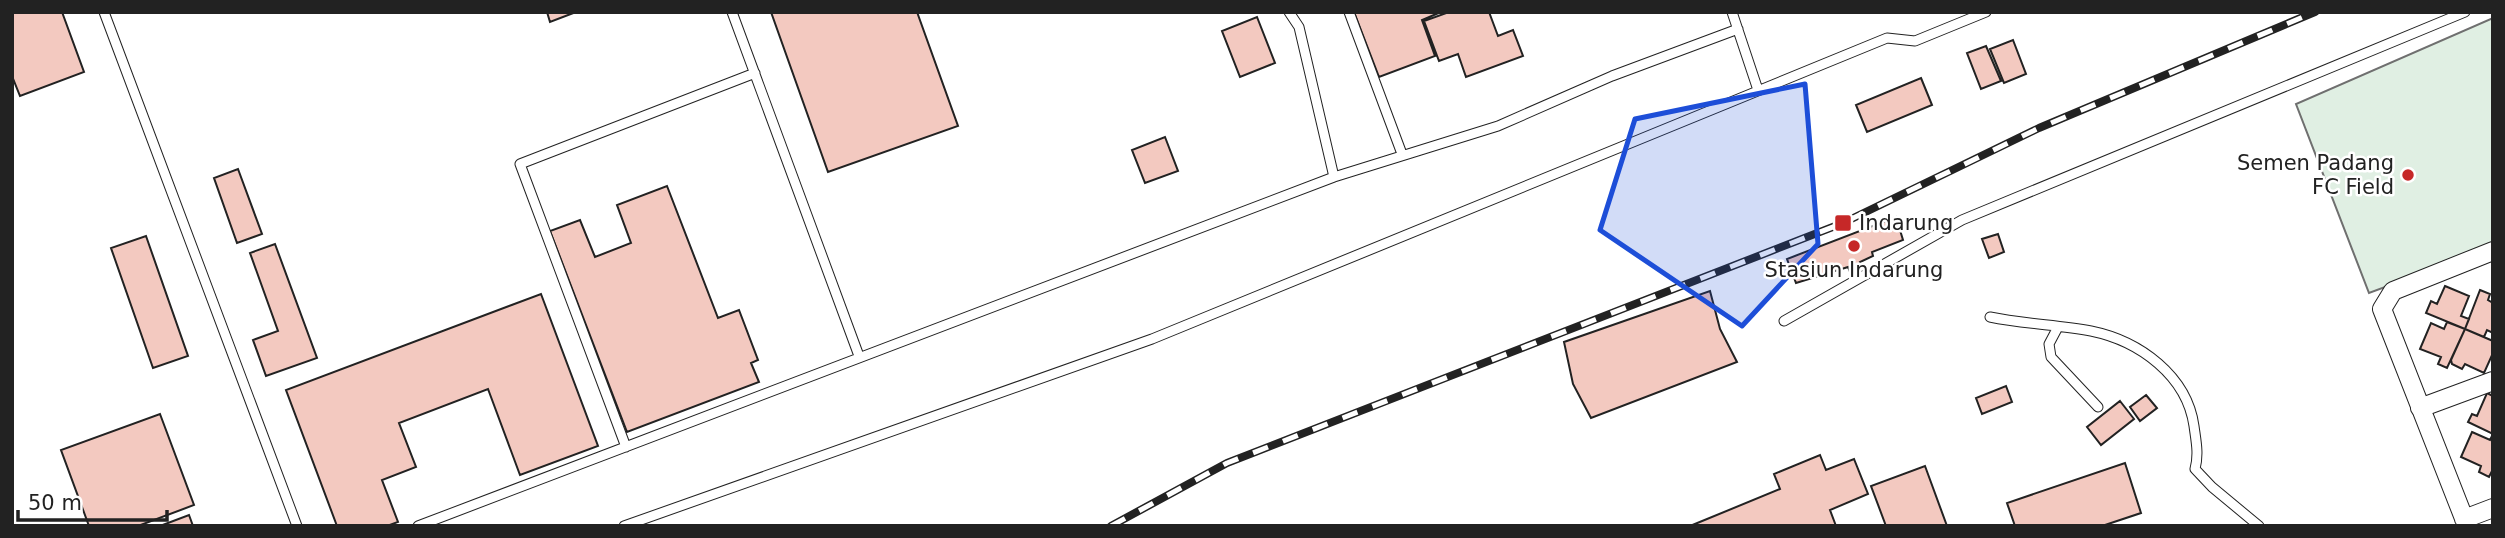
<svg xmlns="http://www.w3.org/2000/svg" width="2505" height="538" viewBox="0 0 2505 538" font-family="'DejaVu Sans',sans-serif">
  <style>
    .green { fill: #e0efe3; stroke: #6f6f6f; stroke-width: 2 }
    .building { fill: #f3c9c0; stroke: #222; stroke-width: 2 }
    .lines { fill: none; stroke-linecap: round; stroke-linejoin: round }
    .service-casing { stroke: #222; stroke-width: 11 }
    .minor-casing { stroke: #222; stroke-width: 20 }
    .service { stroke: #fff; stroke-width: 9 }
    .minor { stroke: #fff; stroke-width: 18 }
    .rail-casing { stroke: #222; stroke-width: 8 }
    .rail { stroke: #fff; stroke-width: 5; stroke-dasharray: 16; stroke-linecap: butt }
    .marked { fill: #1d4ed8; fill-opacity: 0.2; stroke: #1d4ed8; stroke-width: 5; stroke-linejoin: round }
    .poi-dot { fill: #c62828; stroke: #fff; stroke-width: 2.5 }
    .labels { text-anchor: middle; stroke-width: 5; stroke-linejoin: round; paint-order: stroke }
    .poi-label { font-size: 21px; fill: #222; stroke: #fff; text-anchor: end }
  </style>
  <rect width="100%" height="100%" fill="#fff"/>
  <!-- green -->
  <path class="green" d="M 2493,18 L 2493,247 L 2369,293 L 2296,104 Z"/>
  <!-- building -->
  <path class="building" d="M 12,12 L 62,12 L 84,72 L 20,96 L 12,76 Z
    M 547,12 L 576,12 L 550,22 Z
    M 771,12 L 917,12 L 958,126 L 828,172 Z
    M 1354,12 L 1441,12 L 1422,20 L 1435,56 L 1379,77 Z
    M 1449,12 L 1489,12 L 1498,36 L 1513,30 L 1523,56 L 1466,77 L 1458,54 L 1439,61 L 1424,21 Z
    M 1257,17 L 1275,63 L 1240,77 L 1222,31 Z
    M 2013,40 L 2026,74 L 2004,83 L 1990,49 Z
    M 1986,46 L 2001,81 L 1981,89 L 1967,53 Z
    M 1921,78 L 1932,105 L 1867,132 L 1856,105 Z
    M 1165,137 L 1178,171 L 1145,183 L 1132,150 Z
    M 238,169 L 262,234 L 237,243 L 214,178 Z
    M 667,186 L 718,318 L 739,310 L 758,360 L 751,363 L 759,382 L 627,432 L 550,231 L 580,220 L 595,257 L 631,243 L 617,205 Z
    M 1896,217 L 1903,240 L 1872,252 L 1873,256 L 1860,262 L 1862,267 L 1850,272 L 1848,267 L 1796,283 L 1787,259 Z
    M 1998,234 L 2004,252 L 1989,258 L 1982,239 Z
    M 146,236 L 188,356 L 153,368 L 111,248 Z
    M 275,244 L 317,358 L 266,376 L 253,340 L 278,331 L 250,253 Z
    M 2445,286 L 2469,296 L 2461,316 L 2469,319 L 2465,329 L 2426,313 L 2431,301 L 2437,304 Z
    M 2480,290 L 2490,294 L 2488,300 L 2493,303 L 2493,333 L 2487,330 L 2484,337 L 2465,329 Z
    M 1710,291 L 1720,329 L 1737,362 L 1591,418 L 1573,384 L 1564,342 Z
    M 541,294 L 598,446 L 520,475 L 488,389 L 399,423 L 416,467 L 382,480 L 398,522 L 387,526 L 337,526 L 286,390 Z
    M 2447,322 L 2465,329 L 2447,368 L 2438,364 L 2441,357 L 2420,349 L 2431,323 L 2444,329 Z
    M 2465,329 L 2493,341 L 2493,353 L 2484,373 L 2465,364 L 2462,369 L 2452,364 L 2451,360 Z
    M 2006,386 L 2012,402 L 1982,414 L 1976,398 Z
    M 2487,393 L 2493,396 L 2493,434 L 2468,422 L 2472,414 L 2477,416 Z
    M 2146,395 L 2157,408 L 2140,421 L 2130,407 Z
    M 2120,401 L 2134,419 L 2101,445 L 2087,427 Z
    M 160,414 L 194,505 L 138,526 L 89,526 L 61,450 Z
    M 2472,432 L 2490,440 L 2493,434 L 2493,469 L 2489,477 L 2479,472 L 2481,466 L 2461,457 Z
    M 1820,455 L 1826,470 L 1854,459 L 1868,494 L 1830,510 L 1836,526 L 1690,526 L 1780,489 L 1774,474 Z
    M 2125,463 L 2141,513 L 2102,526 L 2015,526 L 2007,503 Z
    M 1925,466 L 1947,526 L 1886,526 L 1871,486 Z
    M 189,515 L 193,526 L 160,526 Z"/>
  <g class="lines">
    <!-- service casing -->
    <g class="service-casing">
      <path id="service" d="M 104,12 L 297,526
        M 732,12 L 859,356
        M 1289,12 L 1299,27 L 1334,177
        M 1349,12 L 1402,154
        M 1732,12 L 1758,90
        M 1990,317 C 2024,324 2058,325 2091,331 C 2140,341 2187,376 2194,426 C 2196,441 2199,454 2195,469 L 2212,487 L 2259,526
        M 1784,321 L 1962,220 L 2465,12
        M 2058,327 L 2049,344 L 2051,357 L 2098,407
        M 626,447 L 520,164 L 755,73
        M 418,526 L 1334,177 L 1498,126 L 1612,76 L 1738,29
        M 624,526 L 1152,339 L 1887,38 L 1915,41 L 1986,12"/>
    </g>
    <!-- minor casing -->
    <g class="minor-casing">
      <path id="minor" d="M 2420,408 L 2493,381
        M 2464,519 L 2493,508
        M 2467,526 L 2382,309 L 2393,291 L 2493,251"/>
    </g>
    <!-- service -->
    <use href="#service" class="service"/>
    <!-- minor -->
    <use href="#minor" class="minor"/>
    <!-- rail casing -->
    <g class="rail-casing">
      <path id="rail" d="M 1111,526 L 1227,463 L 1843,223 L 2039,128 L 2315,12"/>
    </g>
    <!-- rail -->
    <use href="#rail" class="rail"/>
  </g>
  <!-- marked area -->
  <path class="marked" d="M 1805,84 L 1818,244 L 1742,326 L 1600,230 L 1635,119 Z"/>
  <!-- markers -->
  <g class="poi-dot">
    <circle cx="2408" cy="175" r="7"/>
    <rect x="1834" y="214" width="18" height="18" rx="3.5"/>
    <circle cx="1854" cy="246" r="7"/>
  </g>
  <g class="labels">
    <!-- poi labels -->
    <g class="poi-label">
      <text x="2394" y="170">Semen Padang<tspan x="2394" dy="24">FC Field</tspan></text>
      <text x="1859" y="230" text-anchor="start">Indarung</text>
      <text x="1854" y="277" text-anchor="middle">Stasiun Indarung</text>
    </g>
  </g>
  <!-- border -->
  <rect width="2505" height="538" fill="none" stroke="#222222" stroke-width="28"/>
  <!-- scale -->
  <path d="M18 510v10h149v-10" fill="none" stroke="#222222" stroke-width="3.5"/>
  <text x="28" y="510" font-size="21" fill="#222222" stroke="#ffffff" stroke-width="5" paint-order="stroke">50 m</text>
</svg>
